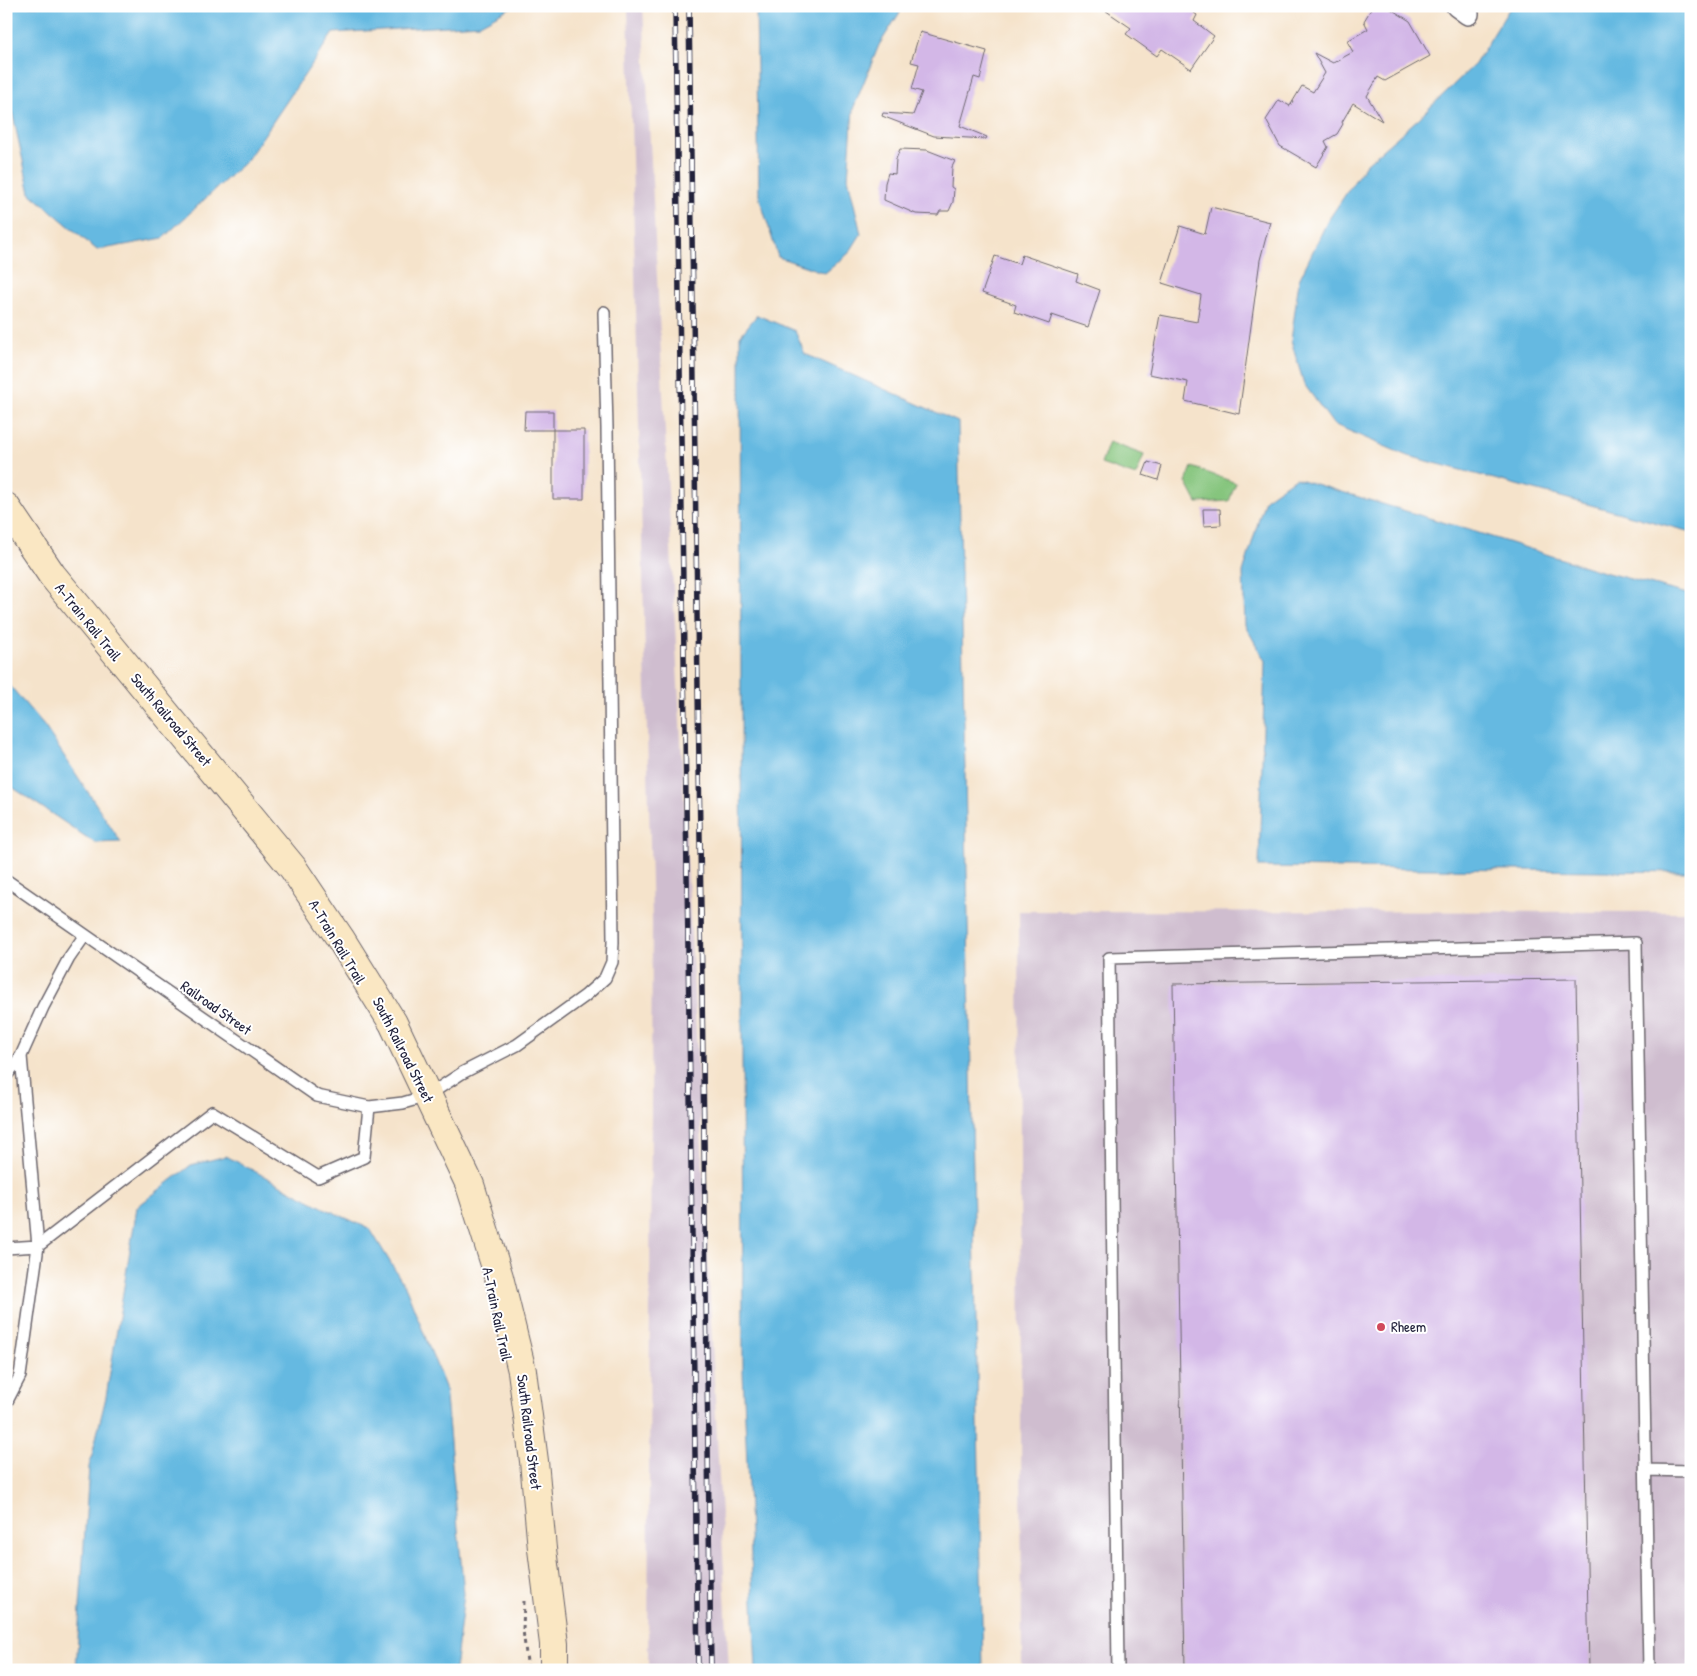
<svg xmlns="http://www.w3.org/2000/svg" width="1697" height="1676" viewBox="0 0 1697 1676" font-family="'Patrick Hand',sans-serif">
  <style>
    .industrial { fill: #cfbdcf }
    .green { fill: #85c57d; stroke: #54745c }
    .water { fill: #65b9e1; stroke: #446e8e }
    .building { fill: #d3b7e7 }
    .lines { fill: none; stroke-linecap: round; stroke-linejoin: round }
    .lane-casing { stroke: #6c666d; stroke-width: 14 }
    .street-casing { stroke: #6c666d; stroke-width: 24 }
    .secondary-casing { stroke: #6c666d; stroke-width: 30 }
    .path { stroke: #6c666d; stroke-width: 3; stroke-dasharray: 4 4; stroke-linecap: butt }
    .lane { stroke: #fff; stroke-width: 11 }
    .street { stroke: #fff; stroke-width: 21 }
    .secondary { stroke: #fae7c3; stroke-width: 28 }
    .rail-casing { stroke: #22223b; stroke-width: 5.5 }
    .rail { stroke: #fff; stroke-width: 4; stroke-dasharray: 11; stroke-linecap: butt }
    .poi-dot { fill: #d1495b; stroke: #fff; stroke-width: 2 }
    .labels { text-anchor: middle; stroke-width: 4; stroke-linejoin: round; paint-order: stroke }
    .street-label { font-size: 15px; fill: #22223b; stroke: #fff }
    .poi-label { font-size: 15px; fill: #22223b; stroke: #fff; text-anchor: start }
  </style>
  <rect width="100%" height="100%" fill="#fff"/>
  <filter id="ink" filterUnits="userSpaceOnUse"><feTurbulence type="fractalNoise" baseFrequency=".02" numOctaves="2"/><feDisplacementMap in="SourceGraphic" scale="10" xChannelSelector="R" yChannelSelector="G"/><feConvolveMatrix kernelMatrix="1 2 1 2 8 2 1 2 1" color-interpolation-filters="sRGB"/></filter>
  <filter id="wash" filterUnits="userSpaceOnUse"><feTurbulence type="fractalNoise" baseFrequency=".0096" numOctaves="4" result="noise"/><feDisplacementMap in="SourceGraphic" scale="20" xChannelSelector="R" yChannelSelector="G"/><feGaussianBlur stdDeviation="1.12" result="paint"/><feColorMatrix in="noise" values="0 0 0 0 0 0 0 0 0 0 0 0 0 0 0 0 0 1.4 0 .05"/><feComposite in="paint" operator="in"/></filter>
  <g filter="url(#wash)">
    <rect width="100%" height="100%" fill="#f5e3cb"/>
    <!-- industrial -->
    <path class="industrial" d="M 628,6 L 643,6 L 729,1670 L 648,1670 L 652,921 Z
      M 1019,911 L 1691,912 L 1691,1670 L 1022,1670 Z"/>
    <!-- green -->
    <path class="green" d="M 1109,442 L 1144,455 L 1136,476 L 1101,464 Z
      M 1192,467 L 1236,483 L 1229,501 L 1197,503 L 1186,482 Z"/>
    <!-- water -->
    <path class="water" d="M 6,6 L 513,6 L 480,24 L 333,33 L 247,160 L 163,238 L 97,250 L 30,193 L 7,88 Z
      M 756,6 L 904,6 L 879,45 L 853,109 L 848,178 L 861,234 L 849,253 L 825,273 L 778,257 L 759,196 Z
      M 1511,6 L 1691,6 L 1691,532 L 1405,455 L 1333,424 L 1304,384 L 1291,341 L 1299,280 L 1327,222 L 1366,164 L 1418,119 L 1475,64 Z
      M 757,315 L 795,331 L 805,354 L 958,422 L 983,1670 L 756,1670 L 743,1372 L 740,336 Z
      M 1295,478 L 1466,529 L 1600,571 L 1691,595 L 1691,872 L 1259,867 L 1265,661 L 1245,625 L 1243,573 L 1265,499 Z
      M 6,681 L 45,727 L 121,842 L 95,843 L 6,783 Z
      M 226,1156 L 324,1208 L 370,1229 L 406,1288 L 445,1387 L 464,1594 L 455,1670 L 76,1670 L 89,1467 L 106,1397 L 137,1207 L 191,1165 Z"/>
    <g id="blocks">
      <!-- building -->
      <path class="building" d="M 1099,6 L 1184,6 L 1197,15 L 1194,21 L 1214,36 L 1191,69 L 1162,49 L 1157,56 L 1126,34 L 1131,28 Z
        M 1373,6 L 1386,6 L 1410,21 L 1430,56 L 1385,81 L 1378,77 L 1367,96 L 1382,121 L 1353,103 L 1342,122 L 1343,124 L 1337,134 L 1325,141 L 1328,147 L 1316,167 L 1280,146 L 1266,120 L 1279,100 L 1290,106 L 1302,86 L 1313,92 L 1325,73 L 1314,53 L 1333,63 L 1353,52 L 1347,41 L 1368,29 L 1364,21 Z
        M 920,32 L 987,51 L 980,79 L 974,77 L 960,126 L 987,137 L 986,139 L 934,136 L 882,116 L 883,113 L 913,115 L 922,92 L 912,89 L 919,64 L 911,62 Z
        M 900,149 L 927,150 L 955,161 L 952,167 L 951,187 L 954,189 L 953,202 L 949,211 L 940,211 L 938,215 L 916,214 L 884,200 L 885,183 L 888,173 L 895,174 L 896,159 Z
        M 1211,207 L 1270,222 L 1260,260 L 1239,414 L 1185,401 L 1188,382 L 1149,374 L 1160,315 L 1197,322 L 1201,295 L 1162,283 L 1180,226 L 1205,234 Z
        M 1022,255 L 1078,274 L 1076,281 L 1100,290 L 1088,327 L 1052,315 L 1049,324 L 1014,312 L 1016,305 L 982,293 L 995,256 L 1019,264 Z
        M 525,411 L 553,411 L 553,430 L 524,430 Z
        M 553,430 L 584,430 L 584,499 L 553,499 Z
        M 1148,462 L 1162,466 L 1158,480 L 1143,475 Z
        M 1203,509 L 1220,509 L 1221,525 L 1204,526 Z
        M 1576,979 L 1589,1670 L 1185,1670 L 1173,984 Z"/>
    </g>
  </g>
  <g filter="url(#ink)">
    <use href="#blocks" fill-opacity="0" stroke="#6c666d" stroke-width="1"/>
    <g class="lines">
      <!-- lane casing -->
      <g class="lane-casing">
        <path id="lane" d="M 6,880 L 317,1096 L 369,1107 L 403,1103 L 427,1096 L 462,1073 L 517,1045 L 585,996 L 605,978 L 612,962 L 613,942 L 607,428 L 604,312
          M 6,1076 L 21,1056 L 43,1007 L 69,958 L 85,935
          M 6,1248 L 38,1246 L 21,1056
          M 6,1403 L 20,1376 L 38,1246 L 212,1112 L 318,1177 L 364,1157 L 369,1107
          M 1645,1470 L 1691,1471
          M 1118,1670 L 1109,958 L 1636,943 L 1649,1670"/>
      </g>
      <!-- street casing -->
      <g class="street-casing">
        <path id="street" d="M 1457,6 L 1468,14"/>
      </g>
      <!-- secondary casing -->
      <g class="secondary-casing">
        <path id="secondary" d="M 6,507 L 52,575 L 293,868 L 340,938 L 393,1023 L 470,1185 L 499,1277 L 522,1371 L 534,1461 L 542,1549 L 554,1644 L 554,1670"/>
      </g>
      <!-- path -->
      <path class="path" d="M 524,1601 L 523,1630 L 528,1670"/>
      <!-- lane -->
      <use href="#lane" class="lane"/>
      <!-- street -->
      <use href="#street" class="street"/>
      <!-- secondary -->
      <use href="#secondary" class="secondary"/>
      <!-- rail casing -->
      <g class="rail-casing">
        <path id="rail" d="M 675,6 L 698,1670
          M 689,6 L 711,1670"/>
      </g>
      <!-- rail -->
      <use href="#rail" class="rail"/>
    </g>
  </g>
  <!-- markers -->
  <circle class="poi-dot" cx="1381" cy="1327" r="5"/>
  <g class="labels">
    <!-- street labels -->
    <g class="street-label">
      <text transform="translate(88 622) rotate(51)" y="5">A-Train Rail Trail</text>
      <text transform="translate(171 720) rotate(50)" y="5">South Railroad Street</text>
      <text transform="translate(337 942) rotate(59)" y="5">A-Train Rail Trail</text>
      <text transform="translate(216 1008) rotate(35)" y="5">Railroad Street</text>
      <text transform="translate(403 1050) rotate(63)" y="5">South Railroad Street</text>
      <text transform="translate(497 1314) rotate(78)" y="5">A-Train Rail Trail</text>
      <text transform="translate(529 1432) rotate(83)" y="5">South Railroad Street</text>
    </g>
    <!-- poi labels -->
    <g class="poi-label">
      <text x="1391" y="1332">Rheem</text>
    </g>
  </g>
  <!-- margin -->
  <rect width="1697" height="1676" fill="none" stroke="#fff" stroke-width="25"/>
</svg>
